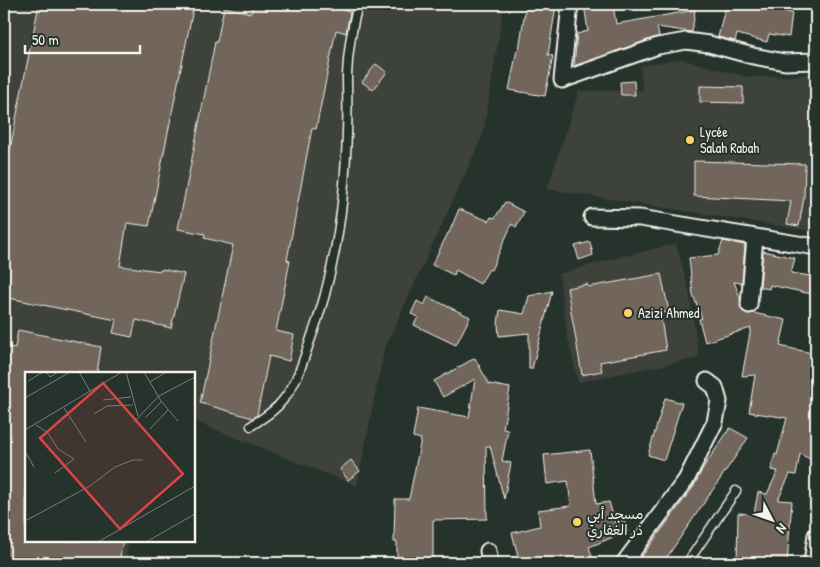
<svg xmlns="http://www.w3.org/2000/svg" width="820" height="567" viewBox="0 0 820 567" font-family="'Patrick Hand','Playpen Sans Arabic',sans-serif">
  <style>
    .built { fill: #3c423b }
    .building { fill: #71655b; stroke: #f4f1e8 }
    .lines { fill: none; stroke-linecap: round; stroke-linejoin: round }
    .service-casing { stroke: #f4f1e8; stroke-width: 11 }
    .minor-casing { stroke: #f4f1e8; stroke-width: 19 }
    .service { stroke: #26332d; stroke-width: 8 }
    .minor { stroke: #26332d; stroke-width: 15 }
    .poi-dot { fill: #ffd166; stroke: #26332d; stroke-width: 2 }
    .labels { text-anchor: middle; stroke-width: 4; stroke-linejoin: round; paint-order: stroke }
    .poi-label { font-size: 14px; fill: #f4f1e8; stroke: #26332d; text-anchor: start }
    .inset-road { fill: none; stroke: #787f78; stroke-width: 1 }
    .view { fill: #da4645; fill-opacity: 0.15; stroke: #da4645; stroke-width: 2.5 }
    .inset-edge { fill: none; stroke: #f4f1e8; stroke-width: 2.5 }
  </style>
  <rect width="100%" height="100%" fill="#26332d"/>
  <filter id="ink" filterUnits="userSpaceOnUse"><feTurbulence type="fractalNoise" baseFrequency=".02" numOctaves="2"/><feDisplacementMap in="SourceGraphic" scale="10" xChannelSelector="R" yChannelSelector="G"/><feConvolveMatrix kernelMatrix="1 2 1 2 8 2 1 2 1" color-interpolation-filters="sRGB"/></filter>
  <g filter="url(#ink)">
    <!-- built -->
    <path class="built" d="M 10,4 L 504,4 L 483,135 L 384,350 L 357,486 L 194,421 L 194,373 L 26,373 L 26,541 L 129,541 L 125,563 L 4,563 L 4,31 Z
      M 681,59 L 747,77 L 796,76 L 816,72 L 816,230 L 811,231 L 547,189 L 579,91 L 643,90 L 640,66 Z
      M 676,244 L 689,291 L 699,358 L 578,382 L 567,334 L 559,274 L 611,259 Z"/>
    <!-- building -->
    <path class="building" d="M 39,4 L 194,4 L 149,226 L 127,223 L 120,266 L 161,271 L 162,269 L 184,274 L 171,328 L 136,320 L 132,337 L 113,333 L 116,320 L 4,297 L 4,179 Z
      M 253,4 L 341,4 L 340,9 L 350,12 L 346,33 L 336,30 L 316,129 L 312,128 L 287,260 L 290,261 L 276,331 L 294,335 L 289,361 L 269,356 L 257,415 L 253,418 L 200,403 L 233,245 L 204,238 L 205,234 L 178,229 L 215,42 L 217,42 L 224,7 L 251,13 Z
      M 526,4 L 556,6 L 548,55 L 553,56 L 545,96 L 509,90 L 517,50 L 519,50 Z
      M 584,4 L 613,4 L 616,24 L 695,10 L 692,32 L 657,27 L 659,36 L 574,66 L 577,34 L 588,31 Z
      M 726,4 L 764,4 L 763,8 L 792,13 L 789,37 L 769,34 L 767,42 L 737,34 L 735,41 L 718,37 Z
      M 376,64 L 387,72 L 373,90 L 362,82 Z
      M 634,81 L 635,95 L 621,95 L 620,82 Z
      M 700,86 L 743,87 L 743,103 L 700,102 Z
      M 694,161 L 805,164 L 804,197 L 799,226 L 787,224 L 791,201 L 694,196 Z
      M 505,202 L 524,212 L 516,227 L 512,224 L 491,270 L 489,269 L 480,284 L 456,270 L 454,275 L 432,265 L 448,233 L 449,233 L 459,209 L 489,221 L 491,217 L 495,218 Z
      M 723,241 L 745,245 L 742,283 L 734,282 L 740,297 L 741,309 L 748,314 L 753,313 L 786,320 L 780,346 L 816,354 L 816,446 L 812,460 L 800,454 L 796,475 L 790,474 L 778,500 L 792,501 L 787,563 L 737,563 L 738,513 L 754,514 L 758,492 L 767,494 L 778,471 L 771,470 L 775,454 L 777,455 L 787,418 L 749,412 L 755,375 L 742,376 L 751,328 L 705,342 L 699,319 L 702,318 L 693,295 L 689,258 L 718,255 Z
      M 590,242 L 593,255 L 579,260 L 575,246 Z
      M 763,251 L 795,258 L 791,273 L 816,277 L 816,295 L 770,285 L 769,289 L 760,287 Z
      M 661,274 L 669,312 L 660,313 L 666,350 L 600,362 L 602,371 L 582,375 L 567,288 L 587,284 L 588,287 Z
      M 552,291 L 532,369 L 529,369 L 529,333 L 499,336 L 498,324 L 500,310 L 524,314 L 529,296 Z
      M 428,297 L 470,317 L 456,345 L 414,325 L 418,317 L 411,314 L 417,301 L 424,305 Z
      M 18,330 L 101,347 L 97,373 L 26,373 L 26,541 L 123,541 L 119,563 L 4,563 L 4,346 L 15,348 Z
      M 475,358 L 489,384 L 510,388 L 503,429 L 508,430 L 502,461 L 511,463 L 504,499 L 490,446 L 486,446 L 487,519 L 433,520 L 433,563 L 397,563 L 397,542 L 394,542 L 395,499 L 409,499 L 421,439 L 413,437 L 418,408 L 469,417 L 475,379 L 443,397 L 434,381 Z
      M 665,398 L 682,403 L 664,460 L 648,455 Z
      M 730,428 L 748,438 L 663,563 L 637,563 L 694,486 L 703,468 Z
      M 590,450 L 596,504 L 609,502 L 615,522 L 624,520 L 628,531 L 589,547 L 594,563 L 520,563 L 512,533 L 540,526 L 538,510 L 571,506 L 568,481 L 547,484 L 544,455 Z
      M 351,460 L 360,471 L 348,480 L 340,469 Z"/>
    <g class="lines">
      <!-- service casing -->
      <g class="service-casing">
        <path id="service" d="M 251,426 C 263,418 275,411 283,400 C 297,383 303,361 310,341 C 335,275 345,202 347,132 C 348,113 347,94 347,75 C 348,51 352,27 358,4
          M 687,563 L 736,491"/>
      </g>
      <!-- minor casing -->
      <g class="minor-casing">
        <path id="minor" d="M 570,4 L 562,80 L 658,46 L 686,41 L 709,44 L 753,56 L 785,62 L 816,61
          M 592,217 L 640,218 L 816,247
          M 749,305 L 755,238
          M 488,551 L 490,563
          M 624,563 L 686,480 L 715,422 L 719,401 L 715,387 L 707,381
          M 812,563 L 816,535"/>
      </g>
      <!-- service -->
      <use href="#service" class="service"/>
      <!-- minor -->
      <use href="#minor" class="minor"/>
    </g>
  </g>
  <!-- markers -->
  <g class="poi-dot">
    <circle cx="690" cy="140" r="5"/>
    <circle cx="628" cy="313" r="5"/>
    <circle cx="577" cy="522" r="5"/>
  </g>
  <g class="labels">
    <!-- poi labels -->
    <g class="poi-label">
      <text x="700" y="137">Lycée<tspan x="700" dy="16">Salah Rabah</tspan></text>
      <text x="638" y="318">Azizi Ahmed</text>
      <text x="587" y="519">مسجد أبي<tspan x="587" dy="16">ذر الغفاري</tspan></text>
    </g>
  </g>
  <!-- overview -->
  <g transform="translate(25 372)">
    <rect width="170" height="170" fill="#26332d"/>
    <path class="inset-road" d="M 21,0 L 25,5 L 33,0M 54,0 L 65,19M 101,0 L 113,44M 119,0 L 136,29 L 153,49M 3,9 L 18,0M 125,10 L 141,0M 0,26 L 45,0M 78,28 L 106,25M 39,36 L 61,70M 69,42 L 82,34 L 108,33M 121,45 L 136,30M 109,50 L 134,24 L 170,5M 11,53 L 23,61 L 33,77 L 49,87 L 30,101M 125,57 L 143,38M 0,58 L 97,0M 0,79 L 9,95M 0,149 L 65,114 L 90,95 L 108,88 L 118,88M 73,170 L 170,114M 121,170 L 170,142"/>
    <path class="view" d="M 78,11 L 158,102 L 95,157 L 15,66 Z"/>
    <rect width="170" height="170" class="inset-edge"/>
  </g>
  <!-- margin -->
  <rect width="820" height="567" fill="none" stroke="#26332d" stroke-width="20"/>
  <rect x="10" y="10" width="800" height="547" fill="none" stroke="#f4f1e8" stroke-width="2" filter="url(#ink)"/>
  <!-- north arrow -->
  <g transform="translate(772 520) rotate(131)" stroke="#26332d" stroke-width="4" paint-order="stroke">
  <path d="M0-4L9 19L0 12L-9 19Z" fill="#f4f1e8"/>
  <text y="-8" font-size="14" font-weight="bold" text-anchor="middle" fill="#f4f1e8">N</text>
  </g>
  <!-- scale -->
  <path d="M25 45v8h115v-8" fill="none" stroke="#f4f1e8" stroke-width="2.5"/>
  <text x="32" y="45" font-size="15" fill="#f4f1e8" stroke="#26332d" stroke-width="4" paint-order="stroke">50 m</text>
</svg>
